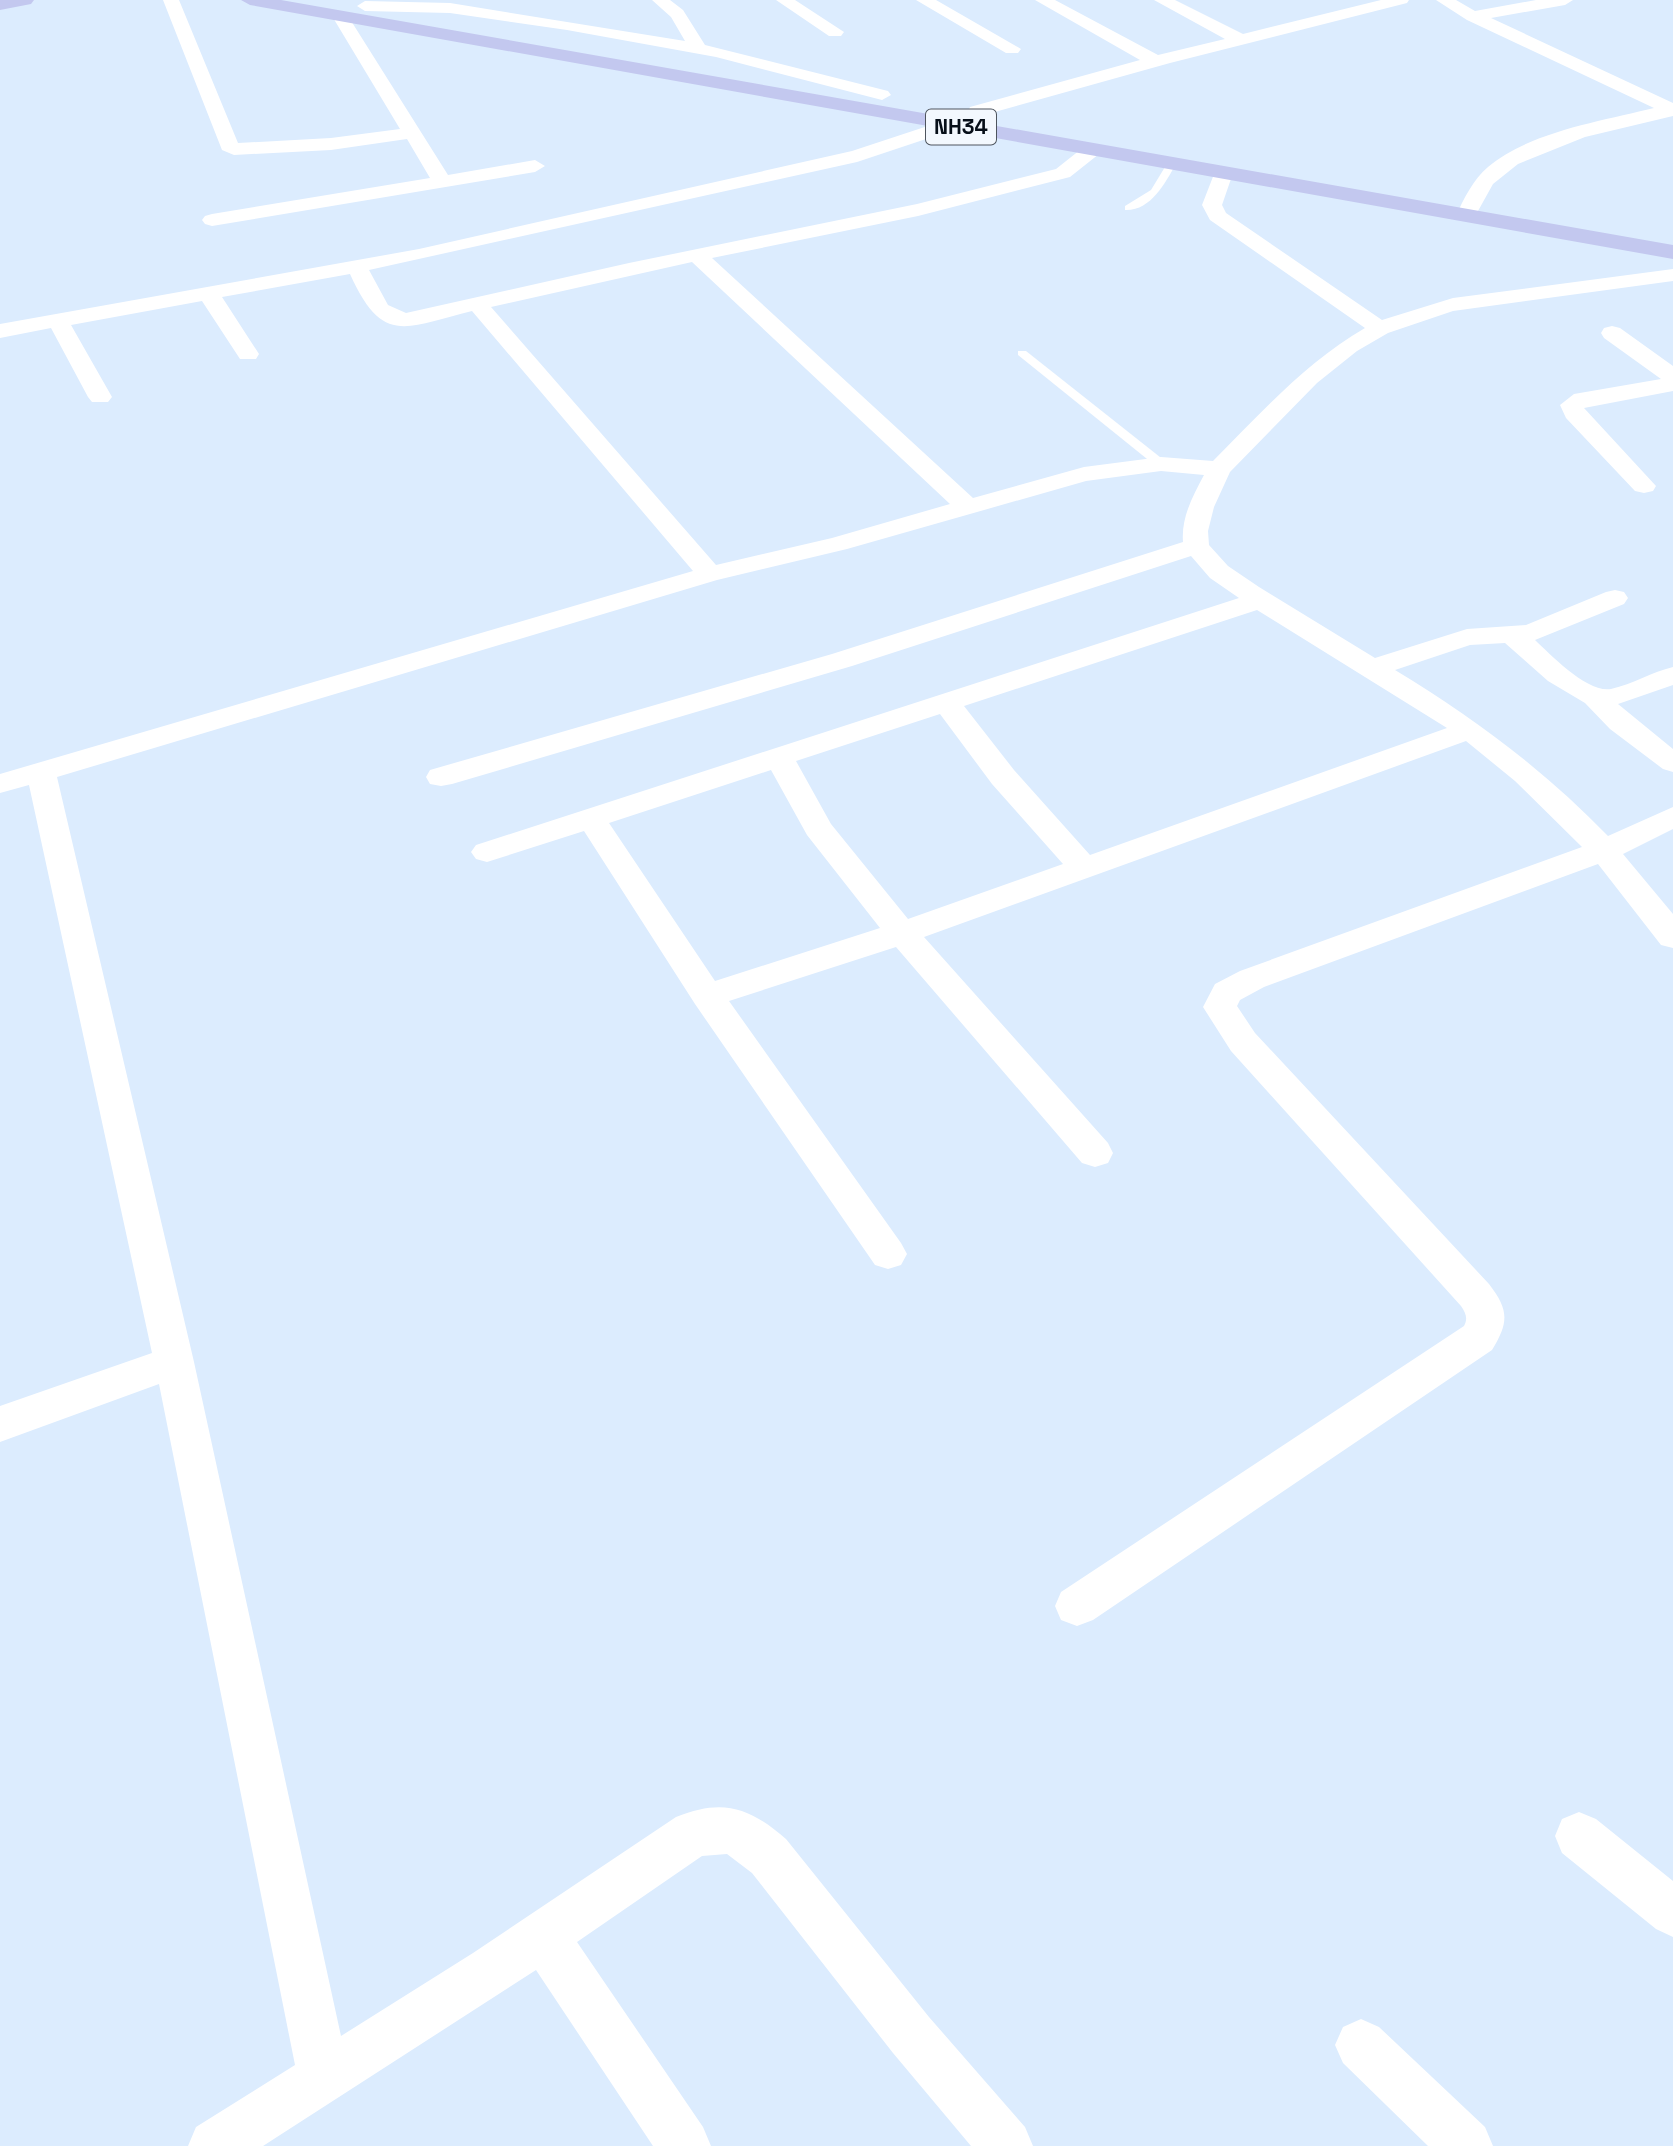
<svg xmlns="http://www.w3.org/2000/svg" width="1673" height="2146" viewBox="0 0 1673 2146" font-family="'Space Grotesk',sans-serif">
  <style>
    .lines { fill: none; stroke-linecap: round; stroke-linejoin: round }
    .service { fill: #fff; fill-rule: evenodd }
    .minor { fill: #fff; fill-rule: evenodd }
    .trunk { fill: #c3c8ef; fill-rule: evenodd }
    .labels { text-anchor: middle; stroke-width: 5; stroke-linejoin: round; paint-order: stroke }
    .shield { fill: #f3f8fe; stroke: #4e555e; stroke-width: 2 }
    .shield-label { font-size: 21px; font-weight: bold; fill: #070f19 }
  </style>
  <rect width="100%" height="100%" fill="#dcecfe"/>
  <g class="lines">
    <!-- service -->
    <path class="service" d="M 1168,162 L 1176,164 C 1165,183 1151,211 1125,210 L 1125,206 L 1151,190 Z
      M 1018,351 L 1026,351 L 1165,461 L 1165,467 L 1157,467 L 1018,355 Z"/>
    <!-- minor -->
    <path class="minor" d="M 163,0 L 179,0 L 238,143 L 331,138 L 400,129 L 332,16 L 340,11 L 348,16 L 448,175 L 535,160 L 545,166 L 535,172 L 212,226 L 205,224 L 202,220 L 205,216 L 212,214 L 430,178 L 407,139 L 331,150 L 234,155 L 222,150 Z
      M 652,0 L 670,0 L 683,10 L 705,45 L 888,91 L 891,95 L 882,100 L 716,57 L 567,30 L 450,13 L 365,11 L 357,6 L 365,1 L 450,3 L 685,41 L 671,17 Z
      M 776,0 L 795,0 L 844,32 L 841,36 L 829,36 Z
      M 916,0 L 936,0 L 1021,49 L 1018,53 L 1006,53 Z
      M 1035,0 L 1055,0 L 1158,55 L 1225,39 L 1154,0 L 1175,0 L 1243,34 L 1381,0 L 1409,0 L 1407,3 L 1170,63 L 984,115 L 970,115 L 968,111 L 970,107 L 1140,60 Z
      M 1436,0 L 1456,0 L 1475,11 L 1536,0 L 1573,0 L 1565,5 L 1491,18 L 1673,103 L 1673,116 L 1585,137 L 1518,164 L 1493,184 L 1473,220 L 1459,220 L 1456,216 C 1464,198 1473,180 1488,167 C 1529,132 1602,121 1654,108 L 1467,20 Z
      M 949,119 L 956,121 L 958,125 L 956,129 L 857,162 L 369,270 L 388,305 L 406,313 L 629,263 L 917,204 L 1056,169 L 1085,146 L 1099,146 L 1102,150 L 1099,154 L 1070,177 L 918,216 L 712,258 L 973,498 L 1084,467 L 1161,457 L 1213,461 C 1261,413 1306,362 1365,328 L 1210,220 L 1202,205 L 1216,169 L 1223,167 L 1233,173 L 1222,205 L 1226,213 L 1382,320 L 1453,298 L 1673,269 L 1673,281 L 1453,311 L 1388,333 L 1357,351 L 1317,383 L 1230,472 L 1214,507 L 1208,531 L 1209,545 L 1228,566 L 1259,587 L 1375,658 L 1467,629 L 1526,625 L 1606,592 L 1615,590 L 1624,592 L 1628,598 L 1624,604 L 1535,640 C 1551,655 1587,693 1611,689 C 1633,684 1652,672 1673,667 L 1673,685 L 1618,704 L 1673,749 L 1673,772 L 1663,769 L 1610,729 L 1585,703 L 1548,681 L 1505,643 L 1470,645 L 1395,670 C 1473,717 1544,770 1608,836 L 1673,807 L 1673,829 L 1623,854 L 1673,914 L 1673,948 L 1661,945 L 1598,864 L 1264,987 L 1240,1000 L 1237,1006 L 1255,1033 L 1489,1284 C 1509,1310 1509,1322 1492,1350 L 1093,1620 L 1077,1626 L 1061,1620 L 1055,1606 L 1061,1592 L 1464,1326 C 1468,1319 1466,1313 1461,1306 L 1231,1051 L 1203,1007 L 1215,984 L 1240,971 L 1582,847 L 1515,781 L 1466,741 L 924,937 L 1108,1143 L 1113,1153 L 1108,1163 L 1095,1167 L 1082,1163 L 896,947 L 729,1001 L 901,1243 L 907,1254 L 901,1265 L 888,1269 L 875,1265 L 695,1004 L 584,831 L 487,862 L 476,859 L 471,852 L 476,845 L 1239,598 L 1210,578 L 1191,556 L 852,666 L 452,784 L 441,786 L 430,784 L 426,777 L 430,770 L 832,654 L 1183,542 C 1181,517 1193,496 1204,475 L 1161,471 L 1086,481 L 847,549 L 717,580 L 57,777 L 194,1362 L 341,2036 L 473,1953 L 676,1817 C 723,1798 749,1807 786,1839 L 929,2017 L 1025,2127 L 1033,2146 L 971,2146 L 893,2053 L 752,1873 L 727,1854 L 702,1856 L 577,1942 L 703,2127 L 711,2146 L 653,2146 L 536,1970 L 263,2146 L 188,2146 L 196,2127 L 295,2065 L 159,1384 L 0,1442 L 0,1406 L 152,1353 L 29,785 L 0,793 L 0,774 L 693,571 L 472,311 C 406,327 383,347 350,274 L 222,297 L 259,354 L 256,359 L 240,359 L 202,301 L 71,325 L 112,397 L 108,402 L 92,402 L 88,397 L 51,328 L 0,338 L 0,324 L 419,249 L 852,151 ZM 692,262 L 950,504 L 832,538 L 716,565 L 491,307 ZM 1257,610 L 1447,728 L 1090,855 L 1014,770 L 964,706 ZM 940,714 L 992,784 L 1063,864 L 908,919 L 831,824 L 796,761 ZM 771,770 L 807,835 L 880,928 L 715,981 L 609,823 Z
      M 1612,326 L 1620,328 L 1673,366 L 1673,391 L 1584,408 L 1656,486 L 1653,491 L 1644,493 L 1635,491 L 1566,418 L 1560,405 L 1574,394 L 1661,379 L 1604,338 L 1601,333 L 1604,328 Z
      M 1579,1812 L 1596,1819 L 1673,1881 L 1673,1937 L 1656,1929 L 1562,1853 L 1555,1836 L 1562,1819 Z
      M 1361,2019 L 1379,2027 L 1485,2127 L 1493,2146 L 1428,2146 L 1343,2063 L 1335,2045 L 1343,2027 Z"/>
    <!-- trunk -->
    <path class="trunk" d="M 0,0 L 34,0 L 31,4 L 0,10 Z
      M 241,0 L 281,0 L 1673,245 L 1673,259 L 250,5 Z"/>
  </g>
  <g class="labels">
    <!-- shield labels -->
    <rect class="shield" x="926" y="109.5" width="70" height="35" rx="5"/>
    <g class="shield-label">
      <text x="961" y="134">NH34</text>
    </g>
  </g>
</svg>
